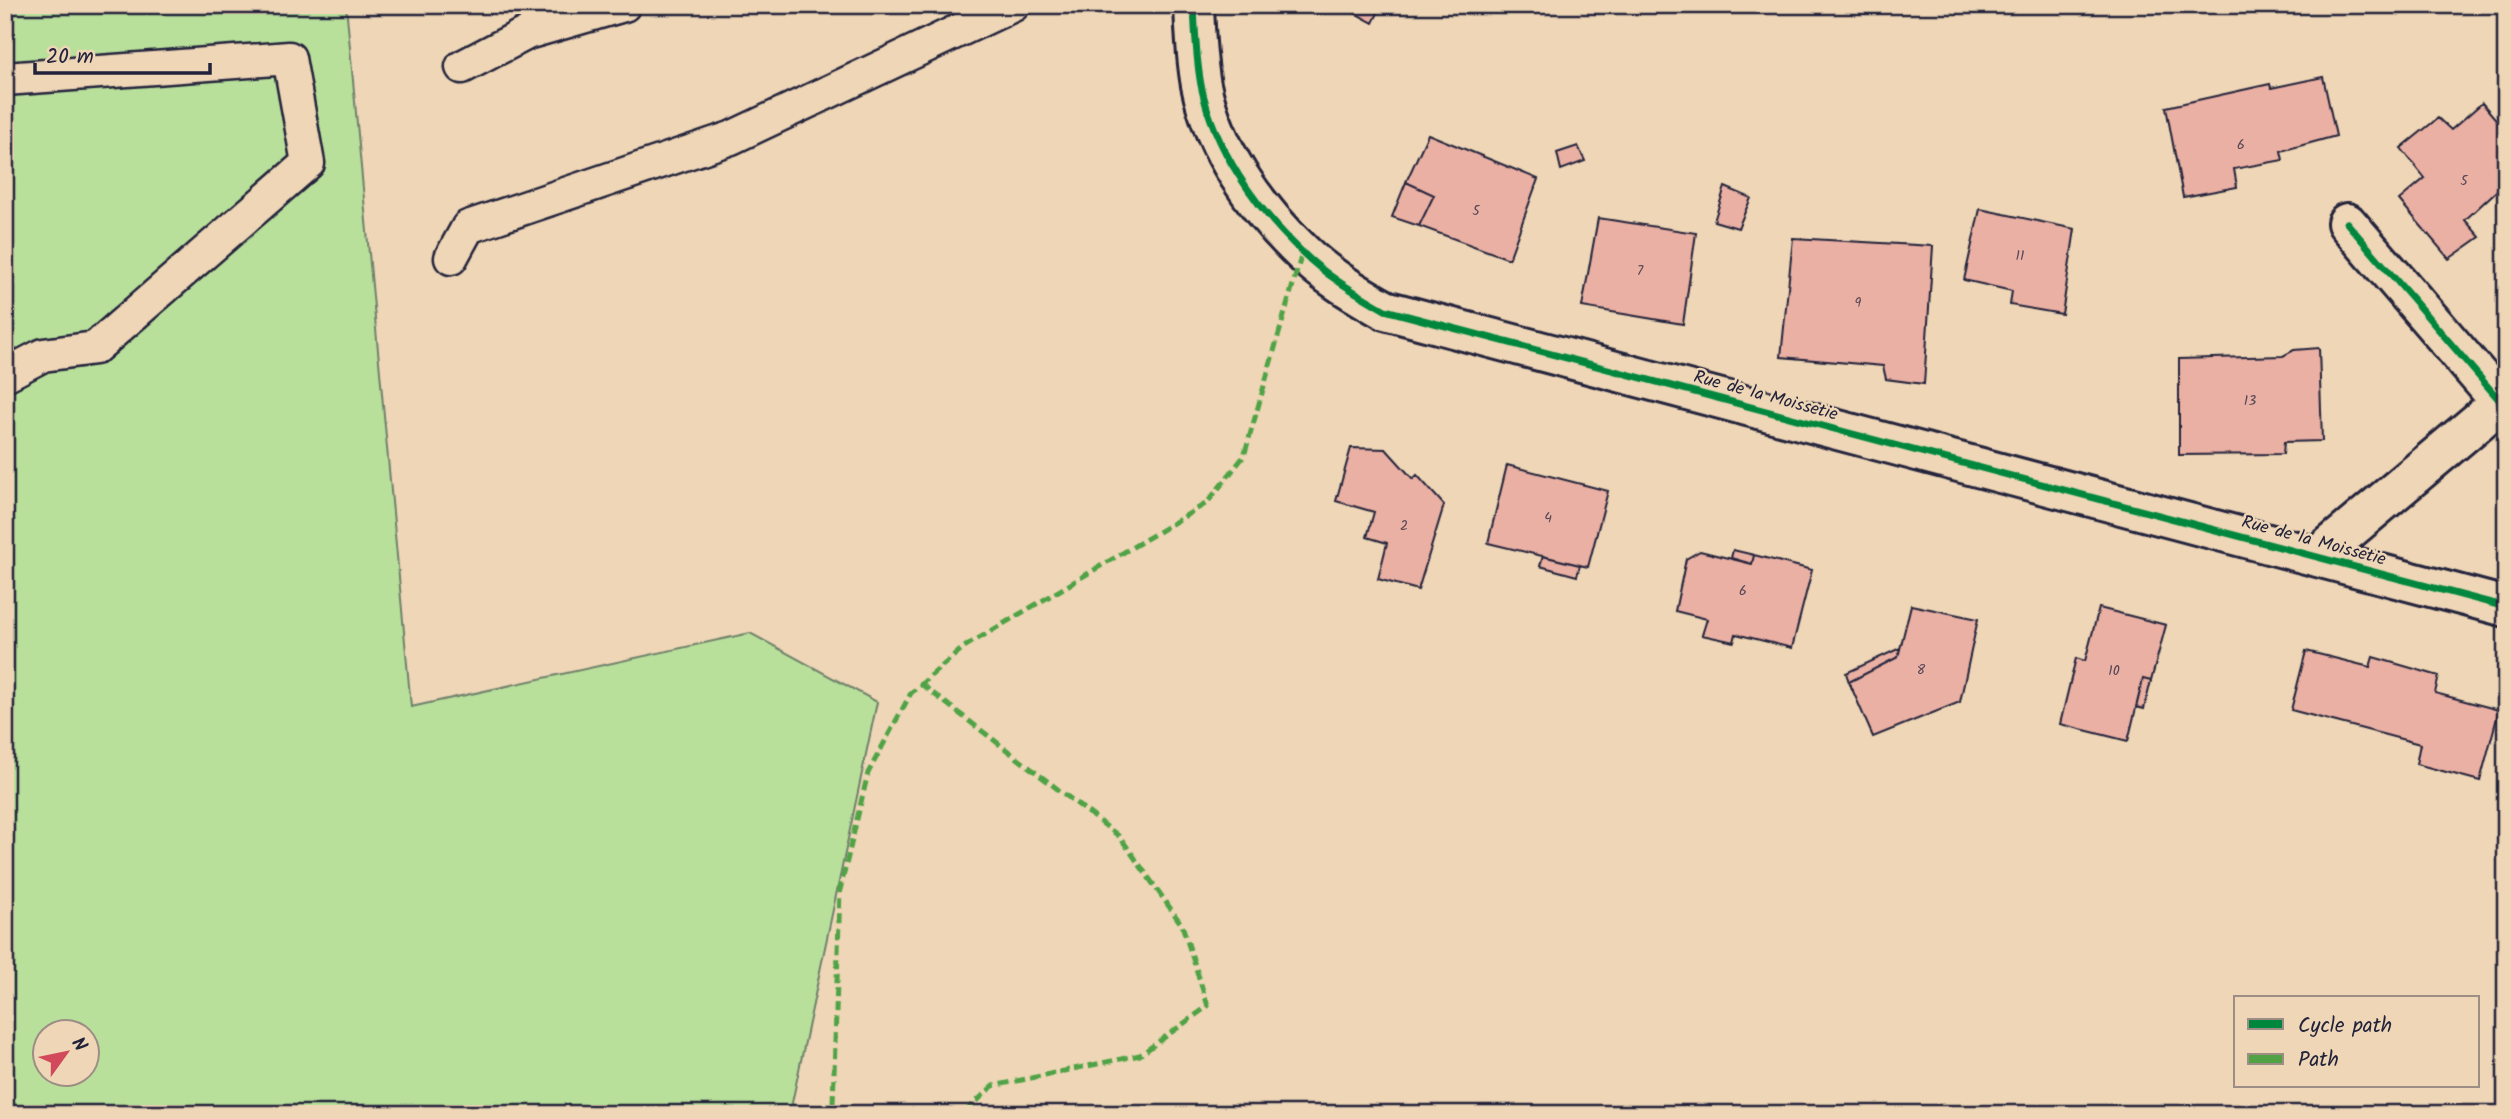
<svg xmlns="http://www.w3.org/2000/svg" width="2511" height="1119" viewBox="0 0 2511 1119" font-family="Kalam,sans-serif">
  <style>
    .green { fill: #b9e09b; stroke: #6e816b; stroke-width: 2; fill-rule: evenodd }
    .building { fill: #eab0a3; stroke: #22223b; stroke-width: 2 }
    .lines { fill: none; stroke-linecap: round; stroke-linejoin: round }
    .lane-casing { stroke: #22223b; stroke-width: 37 }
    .street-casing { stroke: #22223b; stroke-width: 44 }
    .lane { stroke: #eed6b6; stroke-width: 32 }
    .street { stroke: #eed6b6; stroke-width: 38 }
    .quiet { stroke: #50a245; stroke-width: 5; stroke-dasharray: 10 5; stroke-linecap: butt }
    .cycleway-casing { stroke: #eed6b6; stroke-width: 11 }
    .cycleway { stroke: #00873e; stroke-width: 7 }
    .labels { text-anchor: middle; stroke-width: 5; stroke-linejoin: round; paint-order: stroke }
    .number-label { font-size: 14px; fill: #544655 }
    .street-label { font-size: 18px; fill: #22223b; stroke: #eed6b6 }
  </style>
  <rect width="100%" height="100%" fill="#eed6b6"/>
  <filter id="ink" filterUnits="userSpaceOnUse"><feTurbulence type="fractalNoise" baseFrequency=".0143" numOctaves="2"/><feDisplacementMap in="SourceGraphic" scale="14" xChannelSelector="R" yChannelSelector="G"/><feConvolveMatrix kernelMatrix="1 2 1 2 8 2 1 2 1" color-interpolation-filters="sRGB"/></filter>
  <g filter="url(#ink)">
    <!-- green -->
    <path class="green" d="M 5,5 L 346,5 L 411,707 L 750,633 L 877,702 L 792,1103 L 795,1114 L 5,1114 ZM 46,1032 L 88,1032 L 88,1074 L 46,1074 Z"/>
    <!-- building -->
    <path class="building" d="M 1340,5 L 1382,5 L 1373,23 Z
      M 2323,77 L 2336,136 L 2281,151 L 2283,160 L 2234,169 L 2237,187 L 2183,197 L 2166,107 L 2270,84 L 2271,88 Z
      M 2482,103 L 2506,131 L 2506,182 L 2465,220 L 2480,237 L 2449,259 L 2399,200 L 2425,178 L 2401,148 L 2438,118 L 2451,130 Z
      M 1428,134 L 1538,179 L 1509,259 L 1419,226 L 1434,195 L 1406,182 Z
      M 1578,146 L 1585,161 L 1561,170 L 1557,153 Z
      M 1406,182 L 1434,195 L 1419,226 L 1392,217 Z
      M 1725,187 L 1751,198 L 1738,228 L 1714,221 Z
      M 1980,209 L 2075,229 L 2062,314 L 2010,305 L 2012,291 L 1964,280 Z
      M 1598,218 L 1696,233 L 1683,324 L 1582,307 Z
      M 1793,238 L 1933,246 L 1924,384 L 1886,379 L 1883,366 L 1781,357 Z
      M 2319,348 L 2322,441 L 2284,442 L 2283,454 L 2179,455 L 2179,359 L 2283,356 L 2294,350 Z
      M 1351,448 L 1386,449 L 1413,479 L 1417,475 L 1444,505 L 1418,590 L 1378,579 L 1387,543 L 1367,537 L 1374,512 L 1336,501 Z
      M 1507,465 L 1608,491 L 1588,567 L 1488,543 Z
      M 1733,550 L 1754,555 L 1752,564 L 1731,558 Z
      M 1700,551 L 1752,564 L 1754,555 L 1812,570 L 1792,648 L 1736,634 L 1734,642 L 1702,635 L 1707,619 L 1675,611 L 1686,559 Z
      M 1543,556 L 1580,565 L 1577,576 L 1540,566 Z
      M 1911,605 L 1978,619 L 1960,702 L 1873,737 L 1849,682 L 1898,657 Z
      M 2099,608 L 2166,625 L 2151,681 L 2143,679 L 2128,741 L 2060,724 L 2076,658 L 2085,661 Z
      M 1900,648 L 1898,657 L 1849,682 L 1846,673 Z
      M 2306,651 L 2370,667 L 2373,657 L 2439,676 L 2435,693 L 2499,710 L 2480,781 L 2416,764 L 2420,744 L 2291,710 Z
      M 2143,679 L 2151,681 L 2144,709 L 2136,707 Z"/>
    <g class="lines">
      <!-- lane casing -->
      <g class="lane-casing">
        <path id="lane" d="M 462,67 L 527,33 L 624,5
          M 5,79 L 289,58 L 308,163 L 95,348 L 43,355 L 5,375
          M 451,258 L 468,227 L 731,138 L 1013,5"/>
      </g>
      <!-- street casing -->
      <g class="street-casing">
        <path id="street" d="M 1194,5 C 1195,32 1196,58 1201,85 C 1214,149 1256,208 1302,252 C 1326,276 1356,293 1385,310 L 2506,607
          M 2347,223 L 2501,402
          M 2317,557 L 2506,398"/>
      </g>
      <!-- lane -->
      <use href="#lane" class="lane"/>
      <!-- street -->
      <use href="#street" class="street"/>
      <!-- quiet -->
      <path class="quiet" d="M 921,684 L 1120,837 L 1182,925 L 1208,1006 L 1140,1055 L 993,1086 L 963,1114
        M 843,1114 L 833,1104 L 840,890 L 868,773 L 911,693 L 964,647 L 1207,503 L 1244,456 L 1302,253"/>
      <!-- cycleway casing -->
      <g class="cycleway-casing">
        <path id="cycleway" d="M 1194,5 C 1195,32 1196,58 1201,85 C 1214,149 1256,208 1302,252 C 1326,276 1356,293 1385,310 L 2506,607
          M 2347,223 L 2501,402"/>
      </g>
      <!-- cycleway -->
      <use href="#cycleway" class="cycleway"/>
    </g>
  </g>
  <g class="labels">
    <!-- number labels -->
    <g class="number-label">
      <text x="2241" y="149">6</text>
      <text x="2464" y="185">5</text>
      <text x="1476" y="215">5</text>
      <text x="2020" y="260">11</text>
      <text x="1640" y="275">7</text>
      <text x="1858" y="307">9</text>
      <text x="2250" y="405">13</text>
      <text x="1548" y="522">4</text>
      <text x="1404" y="530">2</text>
      <text x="1743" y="595">6</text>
      <text x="1921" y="674">8</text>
      <text x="2114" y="675">10</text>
    </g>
    <!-- street labels -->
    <g class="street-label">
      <text transform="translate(1766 395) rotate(15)" y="6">Rue de la Moissetie</text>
      <text transform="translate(2314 540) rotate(15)" y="6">Rue de la Moissetie</text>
    </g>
  </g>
  <!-- margin -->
  <rect width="2511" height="1119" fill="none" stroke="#eed6b6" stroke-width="28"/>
  <rect x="14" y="14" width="2483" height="1091" fill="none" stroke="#22223b" stroke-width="2.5" filter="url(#ink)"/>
  <!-- legend -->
  <rect x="2234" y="996" width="245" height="91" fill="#eed6b6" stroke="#9c8e85" stroke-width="2"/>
  <rect x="2248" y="1019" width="35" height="10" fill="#00873e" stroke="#9c8e85" stroke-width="2"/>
  <text x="2298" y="1032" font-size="21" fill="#22223b">Cycle path</text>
  <rect x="2248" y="1054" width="35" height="10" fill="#50a245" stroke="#9c8e85" stroke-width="2"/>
  <text x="2298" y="1066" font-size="21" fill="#22223b">Path</text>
  <!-- north arrow -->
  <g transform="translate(66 1053) rotate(57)"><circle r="33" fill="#eed6b6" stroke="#9c8e85" stroke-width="2"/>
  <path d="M0-5L12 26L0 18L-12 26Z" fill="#d1495b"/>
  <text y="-10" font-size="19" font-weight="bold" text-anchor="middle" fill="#22223b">N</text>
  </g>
  <!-- scale -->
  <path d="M35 63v10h175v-10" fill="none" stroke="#22223b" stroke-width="3.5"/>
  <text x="46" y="63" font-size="21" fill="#22223b" stroke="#eed6b6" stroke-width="5" paint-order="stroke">20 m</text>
</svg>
